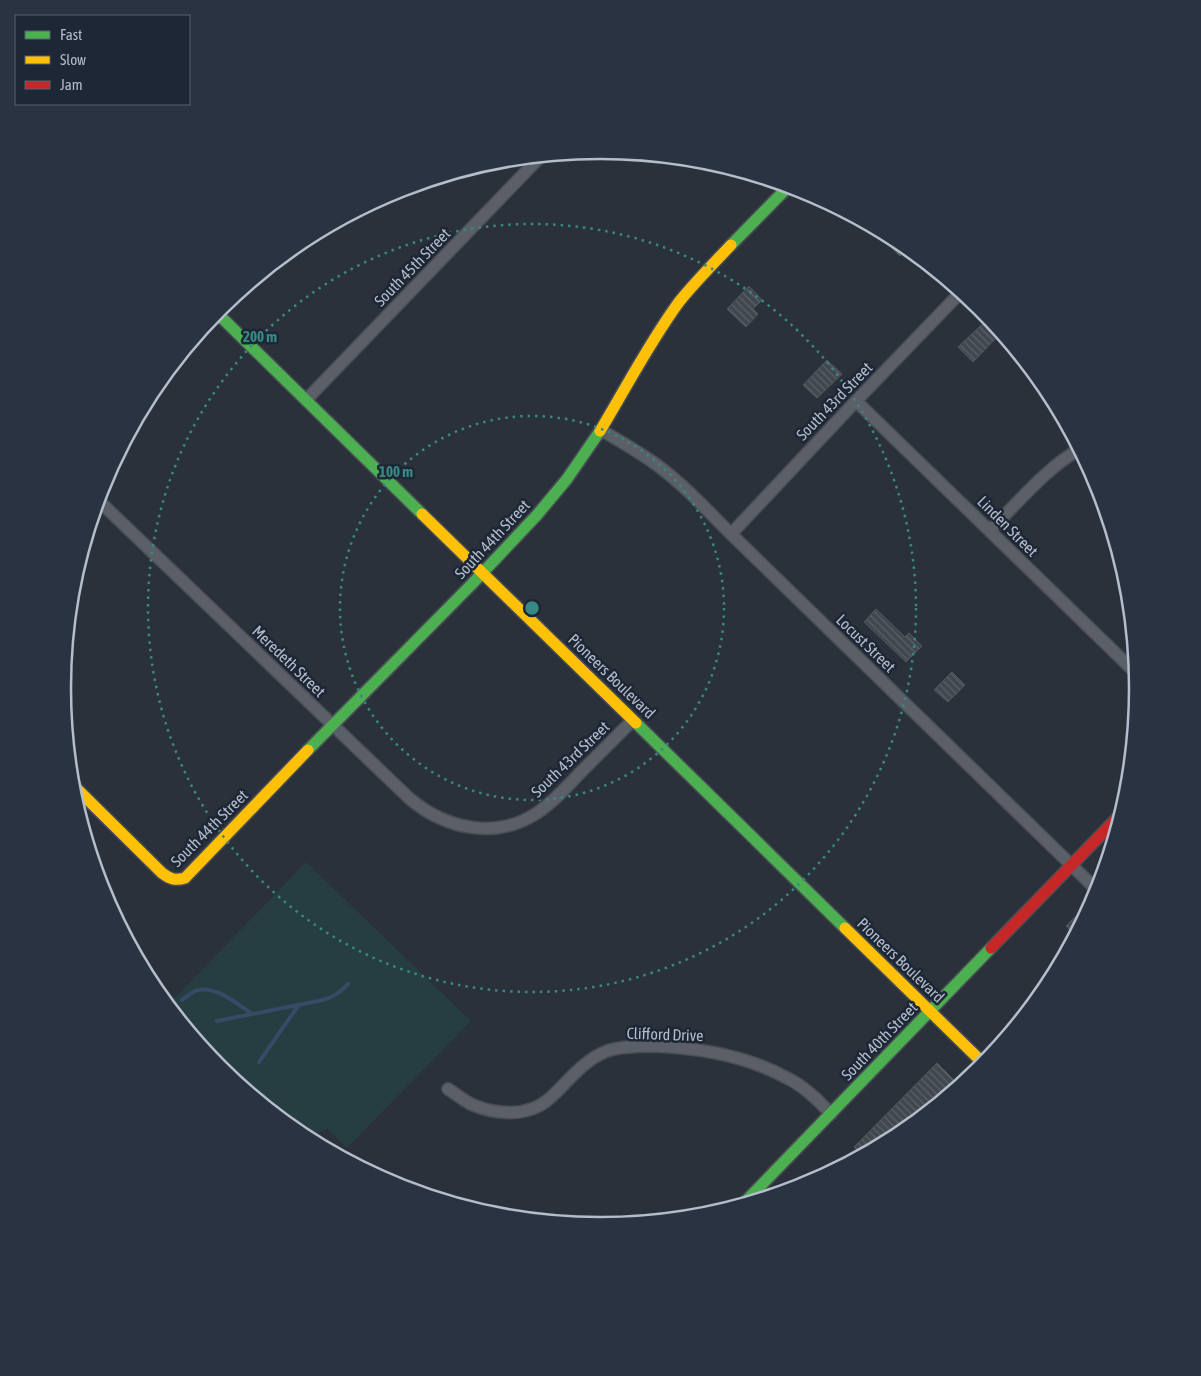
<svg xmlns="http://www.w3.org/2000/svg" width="1201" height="1376" viewBox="0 0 1201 1376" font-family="'Asap Condensed',sans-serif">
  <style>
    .park { fill: #263d41 }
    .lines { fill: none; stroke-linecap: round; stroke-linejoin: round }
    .stream { stroke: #374b67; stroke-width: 4 }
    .building { fill: url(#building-back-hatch); stroke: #525861 }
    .street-casing { stroke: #494d54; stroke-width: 14 }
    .fast-casing { stroke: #494d54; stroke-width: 14 }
    .slow-casing { stroke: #494d54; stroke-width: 14 }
    .jam-casing { stroke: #494d54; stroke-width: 14 }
    .street { stroke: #5b5f67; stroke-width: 11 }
    .fast { stroke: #4caf50; stroke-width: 11 }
    .slow { stroke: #ffc107; stroke-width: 11 }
    .jam { stroke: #c62828; stroke-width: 11 }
    .ring { fill: none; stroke: #388885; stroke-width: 2.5; stroke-dasharray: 2.5 5 }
    .labels { text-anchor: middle; stroke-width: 5; stroke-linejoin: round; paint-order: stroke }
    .street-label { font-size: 16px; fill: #b4bdcb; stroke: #1d2735 }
    .rim { fill: none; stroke: #b4bdcb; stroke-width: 2.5 }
    .centre { fill: #388885; stroke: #1d2735; stroke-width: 2.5 }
    .ring-label { font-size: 15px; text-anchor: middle; font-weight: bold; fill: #388885; stroke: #1d2735; stroke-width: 5; stroke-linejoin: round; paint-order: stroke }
  </style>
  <defs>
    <pattern id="building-back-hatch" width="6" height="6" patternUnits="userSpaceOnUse" patternTransform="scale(1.25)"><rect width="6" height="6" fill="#41474e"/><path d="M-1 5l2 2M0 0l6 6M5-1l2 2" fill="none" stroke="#5a6066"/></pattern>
  </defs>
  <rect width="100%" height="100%" fill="#2a313a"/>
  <!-- park -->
  <path class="park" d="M 306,862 L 471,1021 L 347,1148 L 327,1129 C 319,1133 310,1137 301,1135 L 220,1068 L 168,1005 Z"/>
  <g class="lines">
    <!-- stream -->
    <path class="stream" d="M 182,1000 C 186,997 191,993 195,991 C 215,984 237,1004 252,1014
      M 217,1021 L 323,1000 C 334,997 340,992 348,984
      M 259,1062 L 298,1006"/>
  </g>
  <!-- building -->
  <path class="building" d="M 875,227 L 900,241 L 908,248 L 900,256 L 873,230 Z
    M 749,286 L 762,300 L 753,309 L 758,314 L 746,327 L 727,309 Z
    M 989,318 L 1001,333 L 973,362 L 958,347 Z
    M 827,360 L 842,374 L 817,398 L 803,385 Z
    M 876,609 L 905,637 L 909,633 L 922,646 L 906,662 L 864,622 Z
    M 952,672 L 965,685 L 948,702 L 934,690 Z
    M 1090,902 L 1092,903 L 1075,935 L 1066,926 Z
    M 937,1063 L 960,1086 L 899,1135 L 862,1155 L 854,1147 Z"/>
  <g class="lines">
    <!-- street casing -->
    <g class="street-casing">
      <path id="street" d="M 306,400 L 541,156
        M 856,401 L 1137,674
        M 601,430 C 620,441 639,452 657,465 C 684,485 707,510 731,534 L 1098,891
        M 98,500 L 410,799 C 446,829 496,840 537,813 C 553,802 566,788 579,774 C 597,756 615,738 633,720
        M 990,530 C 1017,504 1047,467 1080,449
        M 731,534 L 856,401 L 961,292
        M 448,1089 C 456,1094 464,1101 473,1105 C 497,1115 528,1117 549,1099 C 568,1082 582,1061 607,1051 C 622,1046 640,1046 655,1046 C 701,1048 747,1056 787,1078 C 804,1086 818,1100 831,1114"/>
    </g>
    <!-- fast casing -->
    <g class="fast-casing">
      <path id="fast" d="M 731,245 L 789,186
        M 216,312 L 422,514
        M 636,723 L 845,928
        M 308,750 L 472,584 L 537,515 L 567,479 L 600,431
        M 743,1204 L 991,948"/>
    </g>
    <!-- slow casing -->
    <g class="slow-casing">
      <path id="slow" d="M 600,431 C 626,388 649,343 679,302 C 695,282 714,263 731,245
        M 422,514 L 636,723
        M 72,784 L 162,873 C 170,879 175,881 185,878 L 308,750
        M 845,928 L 984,1064"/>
    </g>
    <!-- jam casing -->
    <g class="jam-casing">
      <path id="jam" d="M 991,948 L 1122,813"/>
    </g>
    <!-- street -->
    <use href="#street" class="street"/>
    <!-- fast -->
    <use href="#fast" class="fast"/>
    <!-- slow -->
    <use href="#slow" class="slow"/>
    <!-- jam -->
    <use href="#jam" class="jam"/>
  </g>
  <!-- distance rings -->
  <g class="ring">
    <circle cx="532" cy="608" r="192"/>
    <circle cx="532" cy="608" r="384"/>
  </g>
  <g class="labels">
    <!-- street labels -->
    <g class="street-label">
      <text transform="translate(412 267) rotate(-46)" y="6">South 45th Street</text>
      <text transform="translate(834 401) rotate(-46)" y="6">South 43rd Street</text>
      <text transform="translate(1008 526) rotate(45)" y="6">Linden Street</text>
      <text transform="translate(492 539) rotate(-47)" y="6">South 44th Street</text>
      <text transform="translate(866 643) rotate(44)" y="6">Locust Street</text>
      <text transform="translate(289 661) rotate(44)" y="6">Meredeth Street</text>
      <text transform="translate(612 676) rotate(44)" y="6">Pioneers Boulevard</text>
      <text transform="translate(570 759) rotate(-44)" y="6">South 43rd Street</text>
      <text transform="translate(209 828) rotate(-45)" y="6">South 44th Street</text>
      <text transform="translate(901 960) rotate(44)" y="6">Pioneers Boulevard</text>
      <text transform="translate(665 1034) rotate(2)" y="6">Clifford Drive</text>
      <text transform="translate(879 1041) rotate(-46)" y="6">South 40th Street</text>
    </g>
  </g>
  <!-- crop -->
  <path d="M0 0H1201V1376H0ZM71 688a529 529 0 1 1 1058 0a529 529 0 1 1-1058 0Z" fill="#293341" fill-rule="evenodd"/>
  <path class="rim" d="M71 688a529 529 0 1 1 1058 0a529 529 0 1 1-1058 0Z"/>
  <circle cx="532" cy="608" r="8" class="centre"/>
  <g class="ring-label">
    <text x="260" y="342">200 m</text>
    <text x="396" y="477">100 m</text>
  </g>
  <!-- legend -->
  <rect x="15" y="15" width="175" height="90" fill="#1d2735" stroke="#596371"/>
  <rect x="25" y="31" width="25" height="8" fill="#4caf50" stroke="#596371"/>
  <text x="60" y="40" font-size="15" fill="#b4bdcb">Fast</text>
  <rect x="25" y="56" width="25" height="8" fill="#ffc107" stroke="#596371"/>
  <text x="60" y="65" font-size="15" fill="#b4bdcb">Slow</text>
  <rect x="25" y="81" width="25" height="8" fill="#c62828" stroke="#596371"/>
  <text x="60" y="90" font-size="15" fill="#b4bdcb">Jam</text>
</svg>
